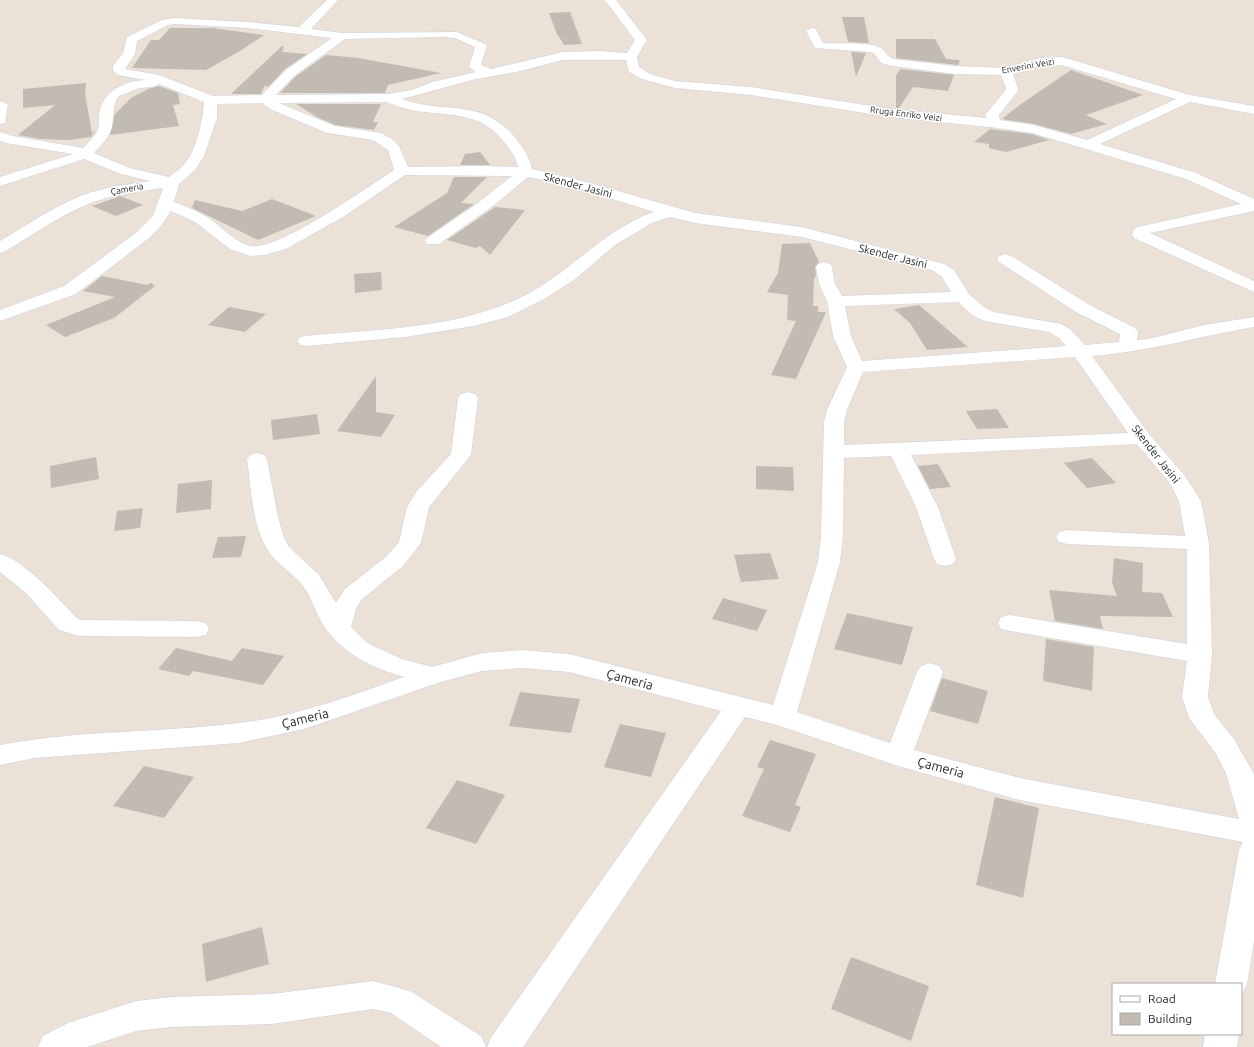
<svg xmlns="http://www.w3.org/2000/svg" width="1254" height="1047" viewBox="0 0 1254 1047" font-family="Ubuntu,sans-serif">
  <style>
    .building { fill: #c2bbb3 }
    .lines { fill: none; stroke-linecap: round; stroke-linejoin: round }
    .minor-casing { stroke: #cbd1e2; stroke-width: 1 }
    .minor { fill: #fff; fill-rule: evenodd }
    .labels { text-anchor: middle; stroke-width: 3; stroke-linejoin: round; paint-order: stroke }
    .far-street-label { font-size: 9px; fill: #272727; stroke: #fff }
    .street-label { font-size: 11px; fill: #272727; stroke: #fff }
    .near-street-label { font-size: 13px; fill: #272727; stroke: #fff }
  </style>
  <rect width="100%" height="100%" fill="#ebe1d6"/>
  <!-- building -->
  <path class="building" d="M 570,12 L 582,44 L 564,45 L 556,32 L 549,13 Z
    M 842,17 L 864,17 L 869,43 L 848,42 Z
    M 170,28 L 213,28 L 264,35 L 240,51 L 206,70 L 132,68 L 151,40 L 159,40 Z
    M 896,39 L 935,39 L 946,59 L 960,60 L 958,65 L 896,58 Z
    M 282,46 L 284,47 L 282,52 L 307,54 L 285,69 L 268,87 L 265,85 L 261,94 L 231,94 Z
    M 851,52 L 866,53 L 856,77 Z
    M 326,55 L 358,58 L 441,73 L 388,85 L 385,93 L 280,93 L 295,77 Z
    M 901,69 L 954,75 L 948,91 L 913,87 L 899,108 L 896,108 L 896,75 Z
    M 1071,70 L 1143,95 L 1086,115 L 1107,124 L 1071,134 L 1034,124 L 1002,119 L 1021,104 Z
    M 86,83 L 85,94 L 92,133 L 96,129 L 91,137 L 69,140 L 40,139 L 18,135 L 55,105 L 23,108 L 23,89 Z
    M 159,86 L 178,93 L 180,104 L 173,105 L 179,126 L 110,135 L 115,114 L 131,98 L 148,89 Z
    M 296,104 L 381,104 L 373,122 L 378,122 L 374,130 L 335,125 L 317,117 Z
    M 990,129 L 1032,134 L 1049,140 L 1006,152 L 989,148 L 989,144 L 974,142 Z
    M 480,152 L 490,165 L 460,165 L 465,154 Z
    M 454,177 L 487,177 L 461,203 L 474,204 L 428,236 L 394,227 L 447,193 Z
    M 120,196 L 143,205 L 116,216 L 92,206 Z
    M 272,199 L 316,216 L 258,240 L 192,208 L 195,200 L 242,211 Z
    M 495,207 L 525,210 L 490,255 L 480,246 L 476,248 L 447,240 Z
    M 810,243 L 819,262 L 815,267 L 816,275 L 814,279 L 813,306 L 818,306 L 818,312 L 826,312 L 796,379 L 771,375 L 796,321 L 787,320 L 788,295 L 767,292 L 778,273 L 782,244 Z
    M 381,272 L 382,290 L 355,293 L 354,274 Z
    M 102,276 L 147,285 L 151,283 L 155,286 L 114,318 L 65,337 L 46,325 L 115,297 L 83,291 Z
    M 919,305 L 968,347 L 927,350 L 910,323 L 894,309 Z
    M 229,307 L 266,314 L 245,332 L 208,325 Z
    M 376,376 L 376,412 L 395,415 L 381,437 L 337,431 Z
    M 997,409 L 1009,428 L 977,429 L 966,411 Z
    M 317,414 L 320,434 L 273,440 L 271,420 Z
    M 96,457 L 99,479 L 51,488 L 50,466 Z
    M 1092,458 L 1116,483 L 1087,488 L 1064,463 Z
    M 938,464 L 951,487 L 930,489 L 918,466 Z
    M 756,466 L 793,467 L 794,491 L 756,489 Z
    M 212,480 L 211,509 L 176,513 L 178,484 Z
    M 143,508 L 140,528 L 114,531 L 117,511 Z
    M 246,536 L 241,557 L 212,558 L 218,537 Z
    M 770,553 L 779,579 L 741,582 L 734,555 Z
    M 1114,558 L 1143,563 L 1142,592 L 1162,593 L 1173,617 L 1100,616 L 1103,629 L 1055,621 L 1049,590 L 1117,596 L 1112,583 Z
    M 723,598 L 767,610 L 757,631 L 712,619 Z
    M 847,613 L 913,627 L 902,665 L 834,649 Z
    M 1046,639 L 1094,647 L 1092,691 L 1043,681 Z
    M 176,648 L 232,661 L 242,648 L 284,656 L 263,685 L 193,671 L 189,676 L 158,669 Z
    M 942,678 L 988,691 L 978,724 L 930,711 Z
    M 520,692 L 580,699 L 571,733 L 509,726 Z
    M 620,724 L 666,733 L 651,777 L 604,767 Z
    M 770,740 L 816,754 L 795,805 L 801,807 L 790,832 L 742,816 L 764,769 L 757,767 Z
    M 144,766 L 194,777 L 164,818 L 113,806 Z
    M 457,780 L 505,795 L 476,844 L 426,828 Z
    M 995,797 L 1039,808 L 1023,898 L 976,885 Z
    M 262,927 L 269,964 L 206,982 L 202,944 Z
    M 851,957 L 929,986 L 911,1041 L 831,1009 Z"/>
  <g class="lines">
    <!-- minor casing -->
    <g class="minor-casing">
      <path id="minor" d="M 327,0 L 338,0 L 311,29 L 342,33 L 457,32 L 485,44 L 487,46 L 481,65 L 491,69 L 563,52 L 598,51 L 627,53 L 635,40 L 605,0 L 616,0 L 647,40 L 637,57 L 639,67 L 650,74 L 675,81 L 751,87 L 890,109 L 987,118 L 985,115 L 1005,91 L 1006,88 L 1001,75 L 955,74 L 892,66 L 881,63 L 874,53 L 871,52 L 815,48 L 806,31 L 812,28 L 816,29 L 823,43 C 838,44 869,41 881,48 C 886,51 887,57 893,59 L 955,66 L 1005,68 L 1040,58 L 1062,57 L 1190,95 L 1254,106 L 1254,114 L 1190,102 L 1100,144 L 1196,173 L 1254,199 L 1254,211 L 1150,233 L 1254,281 L 1254,292 L 1134,238 L 1132,235 L 1134,229 L 1138,227 L 1241,204 L 1186,179 L 1032,133 L 998,128 L 890,117 L 751,95 L 675,88 L 642,79 L 629,72 L 626,60 L 563,60 L 516,72 L 472,80 L 402,99 C 446,115 483,96 517,140 C 524,149 530,158 532,169 L 583,181 L 695,213 L 802,227 L 944,264 L 954,270 L 969,294 L 984,307 L 994,312 L 1061,324 L 1071,330 L 1085,345 L 1119,342 L 1120,334 L 1076,312 L 999,262 L 997,259 L 999,256 L 1005,254 L 1011,256 L 1088,304 L 1135,328 L 1138,332 L 1137,340 L 1153,338 L 1204,325 L 1254,317 L 1254,327 C 1200,336 1147,352 1092,356 L 1149,434 L 1185,476 L 1201,501 L 1209,543 L 1212,655 L 1208,697 L 1214,714 L 1234,739 L 1254,774 L 1254,941 L 1247,984 L 1242,994 L 1241,994 L 1241,984 L 1215,984 L 1239,850 L 1243,842 L 1020,800 L 898,766 L 777,725 L 745,717 L 523,1047 L 487,1047 L 492,1036 L 721,711 L 569,672 L 523,668 L 482,671 L 441,682 L 304,729 L 239,743 L 35,758 L 0,765 L 0,745 C 78,730 159,733 238,723 C 295,717 350,696 404,677 C 374,668 349,657 329,633 C 319,622 314,604 306,590 C 297,576 282,568 272,556 C 251,529 252,490 247,459 L 250,455 L 257,453 L 264,455 L 267,459 L 278,517 L 284,538 L 289,547 L 319,575 L 336,603 L 345,589 L 387,556 L 399,542 L 407,507 L 417,491 L 451,454 L 458,398 L 461,394 L 468,392 L 475,394 L 478,398 L 471,455 L 429,507 L 421,543 L 403,566 L 362,599 L 356,609 L 351,627 L 366,642 L 378,648 L 402,659 L 432,667 L 482,653 L 523,650 L 569,654 L 773,705 L 818,562 L 821,535 L 824,422 L 827,410 L 847,367 L 833,336 L 827,301 L 819,284 L 816,267 L 818,264 L 824,262 L 830,264 L 832,267 L 835,284 L 842,296 L 951,292 L 942,277 L 932,270 L 802,237 L 695,223 L 670,217 L 654,222 L 615,245 L 574,280 L 544,299 L 508,317 L 474,326 L 405,337 L 306,346 L 300,345 L 297,341 L 300,337 L 306,336 C 381,329 466,329 533,291 C 575,267 607,228 654,212 L 574,187 L 528,177 L 497,203 L 439,244 L 427,244 L 425,241 L 427,238 L 475,205 L 512,176 L 405,175 L 343,217 L 286,249 L 264,255 L 250,256 L 230,249 L 195,222 L 171,211 L 161,226 L 149,238 L 76,294 L 0,321 L 0,310 L 64,286 L 137,232 L 153,216 L 163,188 C 143,191 122,193 103,199 C 69,209 36,233 6,251 L 0,253 L 0,241 C 29,224 60,202 92,192 C 111,187 130,184 150,181 L 121,174 L 84,159 L 0,186 L 0,177 L 73,154 L 5,143 L 0,141 L 0,132 L 13,136 L 83,148 C 88,142 96,136 98,129 C 100,123 98,116 100,110 C 105,90 125,81 145,80 L 118,75 L 113,70 L 113,66 L 123,53 L 127,37 L 162,20 L 175,18 L 247,22 L 299,27 ZM 175,24 L 247,28 L 332,38 L 286,70 L 262,95 L 213,96 L 159,75 L 125,69 L 135,54 L 137,41 L 168,25 ZM 443,37 L 455,38 L 475,47 L 469,67 L 476,72 L 432,82 L 412,90 L 388,94 L 276,95 L 294,76 L 345,39 ZM 1061,65 L 1176,99 L 1087,140 L 1034,125 L 1000,120 L 999,115 L 1017,92 L 1018,88 L 1013,74 L 1041,66 ZM 159,84 L 204,102 C 203,119 197,148 186,162 C 182,168 175,172 169,177 L 130,168 L 94,153 C 100,146 108,139 111,130 C 115,118 111,106 119,96 L 140,88 L 153,87 ZM 386,102 C 399,107 411,111 425,112 C 458,116 483,114 505,143 C 511,150 516,158 518,167 L 483,166 L 408,167 L 399,146 L 392,139 L 381,133 L 335,126 L 279,103 ZM 262,103 L 270,109 L 327,133 L 373,140 L 388,150 L 394,170 C 368,187 278,251 251,246 C 233,242 220,224 205,216 C 195,210 185,206 174,202 L 179,184 L 196,169 L 204,156 L 217,118 L 217,104 ZM 958,302 L 972,315 L 984,321 L 1049,332 L 1059,338 L 1066,346 L 862,361 L 851,336 L 845,306 ZM 1075,357 L 1128,433 L 844,445 L 844,422 L 847,410 L 863,372 ZM 1137,444 L 1169,482 L 1179,501 L 1185,536 L 1067,530 L 1059,532 L 1056,537 L 1059,542 L 1067,544 L 1187,549 L 1187,644 L 1010,615 L 1001,617 L 998,623 L 1001,629 L 1010,631 L 1187,661 L 1182,697 L 1189,718 L 1215,752 L 1226,773 L 1239,819 L 1020,778 L 914,750 L 943,672 L 939,666 L 930,663 L 921,666 L 917,672 L 890,743 L 797,712 L 840,562 L 843,535 L 844,458 L 891,456 L 916,507 L 934,559 L 937,564 L 945,566 L 953,564 L 956,559 L 938,507 L 911,455 Z
        M 2,101 L 8,105 L 5,123 L 0,124 L 0,102 Z
        M 0,554 C 25,560 58,599 77,618 L 81,620 L 197,621 L 206,623 L 209,629 L 206,635 L 197,637 L 79,636 L 59,630 L 25,592 L 0,572 Z
        M 373,981 L 410,991 L 481,1036 L 486,1047 L 441,1047 L 391,1013 L 373,1009 L 272,1024 L 171,1027 L 136,1031 L 87,1047 L 38,1047 L 43,1036 L 68,1023 L 136,1001 L 171,997 L 272,994 Z
        M 1205,1034 L 1239,1034 L 1237,1047 L 1203,1047 Z"/>
    </g>
    <!-- minor -->
    <use href="#minor" class="minor"/>
  </g>
  <g class="labels">
    <!-- far-street labels -->
    <g class="far-street-label">
      <text transform="translate(1028 66) rotate(-10)" y="3">Enverini Veizi</text>
      <text transform="translate(906 114) rotate(7)" y="3">Rruga Enriko Veizi</text>
      <text transform="translate(127 189) rotate(-11)" y="3">Çameria</text>
    </g>
    <!-- street labels -->
    <g class="street-label">
      <text transform="translate(578 185) rotate(15)" y="4">Skender Jasini</text>
      <text transform="translate(893 256) rotate(14)" y="4">Skender Jasini</text>
      <text transform="translate(1156 454) rotate(52)" y="4">Skender Jasini</text>
    </g>
    <!-- near-street labels -->
    <g class="near-street-label">
      <text transform="translate(630 679) rotate(15)" y="5">Çameria</text>
      <text transform="translate(305 718) rotate(-14)" y="5">Çameria</text>
      <text transform="translate(941 767) rotate(15)" y="5">Çameria</text>
    </g>
  </g>
  <!-- legend -->
  <rect x="1112" y="983" width="130" height="52" fill="#ffffff" stroke="#a9a9a9"/>
  <rect x="1120" y="996" width="20" height="6" fill="#ffffff" stroke="#a9a9a9"/>
  <text x="1148" y="1003" font-size="12" fill="#272727">Road</text>
  <rect x="1120" y="1013" width="20" height="12" fill="#c2bbb3" stroke="#a9a9a9"/>
  <text x="1148" y="1023" font-size="12" fill="#272727">Building</text>
</svg>
